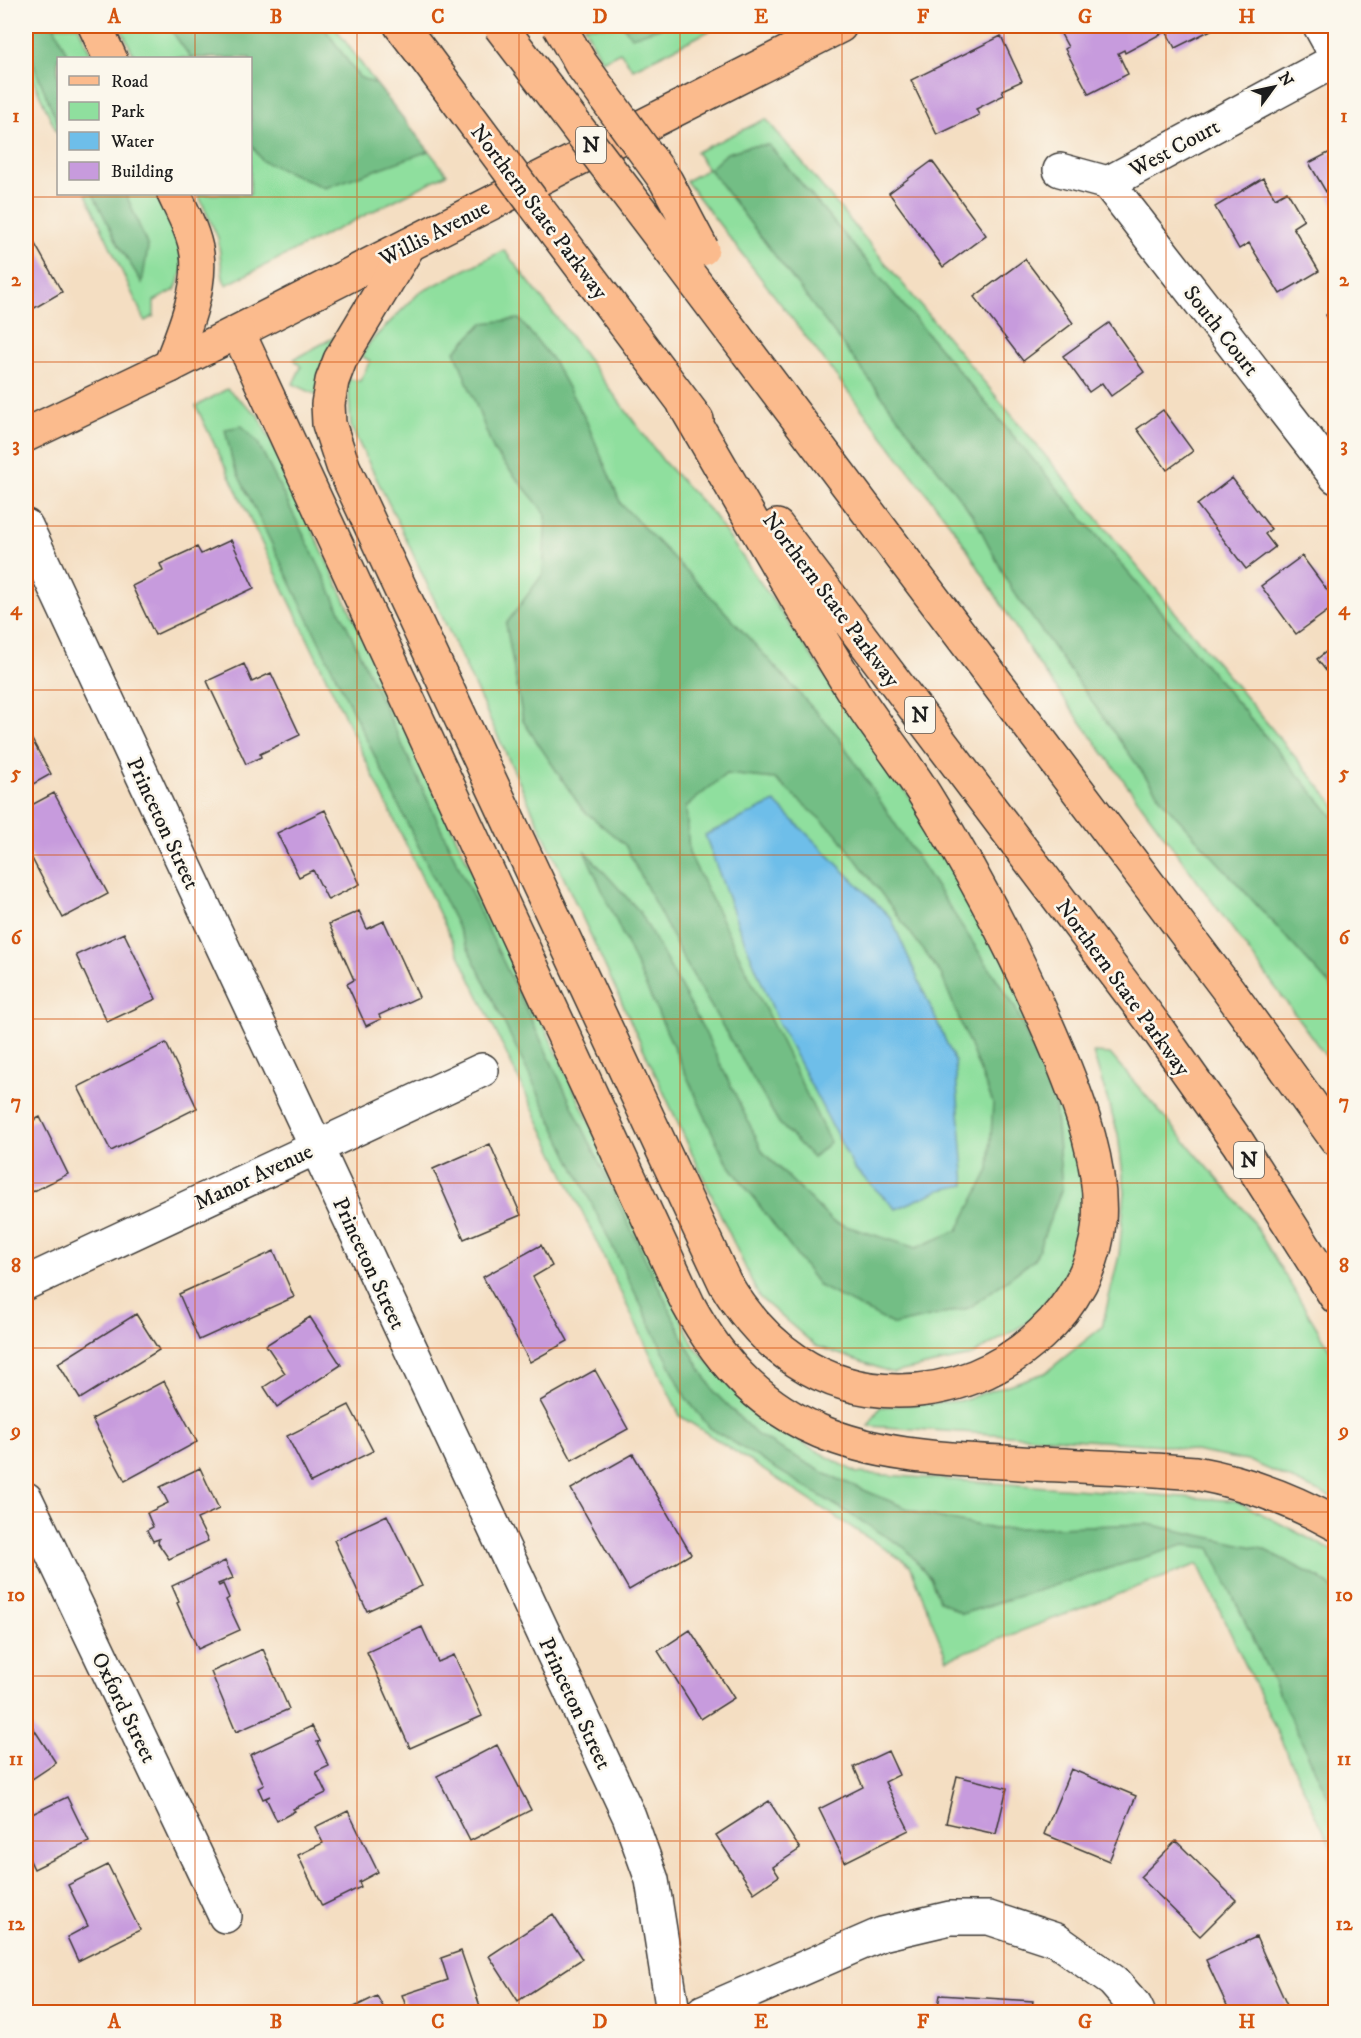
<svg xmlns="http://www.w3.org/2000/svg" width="1361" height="2038" viewBox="0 0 1361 2038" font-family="'IM FELL DW Pica',serif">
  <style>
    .green { fill: #8fdf9e; stroke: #567e5d; stroke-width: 1.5 }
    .forest { fill: #73be85; stroke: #486d50; stroke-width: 1.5 }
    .water { fill: #6ebee9; stroke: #456d82; stroke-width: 1.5 }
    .building { fill: #c79bdd }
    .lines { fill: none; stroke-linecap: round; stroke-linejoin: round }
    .minor-casing { stroke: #3c3935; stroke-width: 36 }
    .major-casing { stroke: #3c3935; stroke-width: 36 }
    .highway-casing { stroke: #3c3935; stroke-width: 36 }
    .minor { stroke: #fff; stroke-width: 33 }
    .major { stroke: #fbbb8d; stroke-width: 33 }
    .highway { stroke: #fbbb8d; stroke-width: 33 }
    .highway-bridge-casing { stroke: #3c3935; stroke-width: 36; stroke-linecap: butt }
    .highway-bridge { stroke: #fbbb8d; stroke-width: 33 }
    .grid { fill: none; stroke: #d4530e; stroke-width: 1.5; stroke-opacity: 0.55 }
    .labels { text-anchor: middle; stroke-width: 5; stroke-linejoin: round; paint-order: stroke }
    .shield { fill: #fbf7ec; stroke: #5f5e5a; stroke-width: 1.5 }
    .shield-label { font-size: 21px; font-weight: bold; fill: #1c1c1c }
    .street-label { font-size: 22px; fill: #1c1c1c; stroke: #fbf7ec }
    .neatline { fill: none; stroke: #d4530e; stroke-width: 2 }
    .grid-label { font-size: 20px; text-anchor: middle; font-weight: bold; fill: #d4530e }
  </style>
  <rect width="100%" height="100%" fill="#fbf7ec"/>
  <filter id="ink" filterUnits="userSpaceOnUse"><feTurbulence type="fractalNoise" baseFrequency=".0167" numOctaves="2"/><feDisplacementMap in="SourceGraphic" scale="12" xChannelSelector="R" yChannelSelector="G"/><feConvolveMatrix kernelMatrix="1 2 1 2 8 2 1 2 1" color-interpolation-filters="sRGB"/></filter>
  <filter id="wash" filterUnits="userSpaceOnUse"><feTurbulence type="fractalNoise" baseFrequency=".008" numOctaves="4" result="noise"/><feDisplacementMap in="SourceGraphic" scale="24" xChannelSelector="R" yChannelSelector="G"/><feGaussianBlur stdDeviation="1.35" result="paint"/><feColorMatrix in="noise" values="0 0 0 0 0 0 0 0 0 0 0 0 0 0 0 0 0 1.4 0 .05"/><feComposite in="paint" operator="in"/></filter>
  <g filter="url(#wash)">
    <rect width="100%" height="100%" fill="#f4dec2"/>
    <!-- green -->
    <path class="green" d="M 26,26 L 78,26 L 93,58 L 58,58 L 58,135 L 26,64 Z
      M 120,26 L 334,26 L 376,84 L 447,174 L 226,285 L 223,278 L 218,238 L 198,194 L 250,194 L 250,58 L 135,58 Z
      M 584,26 L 719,26 L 633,69 L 620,52 L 602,61 Z
      M 766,119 L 1335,805 L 1335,1069 L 1037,662 L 957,533 L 686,181 L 708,169 L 696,152 Z
      M 86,194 L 157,194 L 180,243 L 183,270 L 175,290 L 154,301 L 154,316 L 145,321 Z
      M 504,250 L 557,318 L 664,462 L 712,513 L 930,826 L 1008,958 L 1063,1092 L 1087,1197 L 1066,1275 L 1032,1320 L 971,1356 L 893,1373 L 816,1346 L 759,1297 L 400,526 L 351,427 L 348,379 L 360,381 L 370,361 L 362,356 L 370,342 L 419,293 Z
      M 342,333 L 317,395 L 293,384 L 301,367 L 294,359 Z
      M 227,389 L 259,416 L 694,1346 L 764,1422 L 857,1473 L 1237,1501 L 1335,1552 L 1335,1855 L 1198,1564 L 947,1659 L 910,1565 L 680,1416 L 196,406 Z
      M 1093,1053 L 1110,1054 L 1248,1214 L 1335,1358 L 1335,1499 L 1252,1462 L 1163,1445 L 868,1426 L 880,1407 L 959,1401 L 1045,1373 L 1102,1327 L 1119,1255 L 1125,1192 L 1118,1134 Z"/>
    <!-- forest -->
    <path class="forest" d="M 26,26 L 54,26 L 69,58 L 58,58 L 58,124 L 26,46 Z
      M 168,26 L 323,26 L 359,77 L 376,84 L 429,151 L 325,188 L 262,161 L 251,144 L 250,58 L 191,58 Z
      M 623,26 L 665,26 L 632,37 Z
      M 769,145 L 1335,819 L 1335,991 L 1165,804 L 1011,588 L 974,517 L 709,169 L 727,153 L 750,146 Z
      M 93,194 L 126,194 L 148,247 L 142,283 L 118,244 Z
      M 519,319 L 552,359 L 586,420 L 621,504 L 718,604 L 837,735 L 1015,1007 L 1055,1103 L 1062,1188 L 1035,1259 L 969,1308 L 894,1325 L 819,1286 L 724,1158 L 584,850 L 640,912 L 704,1030 L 763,1152 L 833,1222 L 916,1248 L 958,1230 L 989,1170 L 993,1103 L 941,974 L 837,834 L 775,779 L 726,774 L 686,807 L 689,853 L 830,1142 L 813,1158 L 779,1123 L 684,960 L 625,845 L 582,809 L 523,721 L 506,624 L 543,574 L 546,514 L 494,451 L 455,351 L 483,323 Z
      M 242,426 L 258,443 L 319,566 L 492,938 L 688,1348 L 715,1393 L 757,1435 L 826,1474 L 918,1513 L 994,1529 L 1148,1524 L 1263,1549 L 1321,1579 L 1335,1591 L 1335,1812 L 1210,1548 L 1184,1545 L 962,1614 L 939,1600 L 931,1579 L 905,1548 L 710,1428 L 686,1398 L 233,464 L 225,429 Z"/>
    <!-- water -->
    <path class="water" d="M 775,802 L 891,918 L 955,1062 L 965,1185 L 940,1190 L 896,1209 L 854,1168 L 779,1024 L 738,925 L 705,835 Z"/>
    <g id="blocks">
      <!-- building -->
      <path class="building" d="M 1077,26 L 1079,31 L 1088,26 L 1219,26 L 1175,48 L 1166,31 L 1125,53 L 1124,50 L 1118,53 L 1128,74 L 1089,94 L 1065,49 L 1068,47 L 1061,34 Z
        M 1001,36 L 1022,81 L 1002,90 L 1004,95 L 976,109 L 979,115 L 937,135 L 911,80 Z
        M 1336,149 L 1336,209 L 1309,163 Z
        M 932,161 L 986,235 L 943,267 L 889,193 Z
        M 1263,178 L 1275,198 L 1287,191 L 1304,220 L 1293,227 L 1319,271 L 1280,294 L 1249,243 L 1239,249 L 1215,207 Z
        M 26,228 L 62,292 L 26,313 Z
        M 1025,259 L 1073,323 L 1023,361 L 974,297 Z
        M 1336,310 L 1336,335 L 1326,315 Z
        M 1109,323 L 1144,372 L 1111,396 L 1102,383 L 1089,392 L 1063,356 Z
        M 1163,410 L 1193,451 L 1167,470 L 1137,429 Z
        M 1232,478 L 1271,529 L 1265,534 L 1275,547 L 1246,569 L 1197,505 Z
        M 231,540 L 254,588 L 155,635 L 132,586 L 163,571 L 160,564 L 197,547 L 201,554 Z
        M 1302,556 L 1336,602 L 1336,605 L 1296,634 L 1261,586 Z
        M 1336,644 L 1336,684 L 1317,659 Z
        M 244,664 L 252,682 L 271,673 L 300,735 L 260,754 L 261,757 L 246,764 L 207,681 Z
        M 26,729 L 51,774 L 26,788 Z
        M 54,793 L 108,894 L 63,918 L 26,847 L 26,808 Z
        M 325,810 L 360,884 L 328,900 L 313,870 L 299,877 L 277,833 Z
        M 359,911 L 367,929 L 384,921 L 419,997 L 379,1015 L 381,1019 L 366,1026 L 347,984 L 354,980 L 329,924 Z
        M 124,933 L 156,999 L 107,1022 L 76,955 Z
        M 166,1043 L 197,1108 L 111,1151 L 78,1087 Z
        M 40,1117 L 68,1174 L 26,1195 L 26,1124 Z
        M 490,1144 L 521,1215 L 464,1239 L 433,1169 Z
        M 541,1245 L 552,1266 L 533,1277 L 568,1341 L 530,1362 L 483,1277 Z
        M 274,1251 L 294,1297 L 199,1340 L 179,1294 Z
        M 136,1314 L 159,1350 L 80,1399 L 58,1363 Z
        M 310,1317 L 341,1365 L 277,1407 L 264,1387 L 285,1373 L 266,1345 Z
        M 595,1370 L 628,1429 L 572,1460 L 540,1401 Z
        M 164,1381 L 197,1442 L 125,1481 L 92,1419 Z
        M 349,1405 L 373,1451 L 311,1482 L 287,1436 Z
        M 633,1454 L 691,1554 L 629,1590 L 571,1489 Z
        M 200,1468 L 219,1509 L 197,1519 L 208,1541 L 169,1559 L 158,1543 L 159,1539 L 153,1541 L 147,1530 L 153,1527 L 147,1513 L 168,1503 L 160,1487 Z
        M 387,1515 L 422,1586 L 367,1611 L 334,1540 Z
        M 225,1561 L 233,1578 L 218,1584 L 219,1586 L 223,1584 L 229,1598 L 226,1600 L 240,1630 L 198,1649 L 177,1603 L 179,1602 L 172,1586 Z
        M 422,1627 L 438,1662 L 454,1655 L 482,1716 L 410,1748 L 367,1652 Z
        M 690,1630 L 734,1698 L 701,1719 L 658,1651 Z
        M 263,1649 L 289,1709 L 236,1732 L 211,1672 Z
        M 28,1720 L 56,1763 L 26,1783 L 26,1722 Z
        M 312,1726 L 320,1741 L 317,1742 L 329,1766 L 316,1772 L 326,1793 L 293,1809 L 295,1811 L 277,1821 L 266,1798 L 270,1796 L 263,1799 L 258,1788 L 264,1785 L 250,1755 Z
        M 497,1745 L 531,1810 L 470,1841 L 437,1776 Z
        M 888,1751 L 899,1775 L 885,1782 L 909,1830 L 845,1862 L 819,1809 L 863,1787 L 854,1767 Z
        M 1071,1769 L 1136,1796 L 1109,1861 L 1044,1834 Z
        M 957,1776 L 1007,1788 L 996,1834 L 946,1823 Z
        M 67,1797 L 89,1842 L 34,1869 L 26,1852 L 26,1817 Z
        M 769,1801 L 800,1849 L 773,1867 L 779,1876 L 754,1893 L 716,1835 Z
        M 348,1811 L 378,1872 L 359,1882 L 361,1887 L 322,1906 L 298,1855 L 323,1843 L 315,1827 Z
        M 1176,1841 L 1236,1900 L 1200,1936 L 1140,1877 Z
        M 108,1865 L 140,1930 L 78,1961 L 67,1937 L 88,1926 L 68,1885 Z
        M 553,1914 L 582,1959 L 518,2001 L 489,1956 Z
        M 1256,1937 L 1290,2012 L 1230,2012 L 1206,1960 Z
        M 461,1951 L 482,2012 L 408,2012 L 402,1995 L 448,1980 L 441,1958 Z
        M 940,1995 L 1033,2001 L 1031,2012 L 937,2012 Z
        M 377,1996 L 386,2012 L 344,2012 Z"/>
    </g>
  </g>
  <g filter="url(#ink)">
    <use href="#blocks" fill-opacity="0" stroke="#3c3935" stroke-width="1.5"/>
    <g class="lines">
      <!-- minor casing -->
      <g class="minor-casing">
        <path id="minor" d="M 1320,26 L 1336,55
          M 1060,170 L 1108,183
          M 1108,183 L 1336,477
          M 1108,183 L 1336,60
          M 26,526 L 629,1816 L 652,1880 L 673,2012
          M 26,1283 L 482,1070
          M 26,1499 L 225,1916
          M 703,2012 L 882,1934 L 950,1918 L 989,1918 L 1056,1940 L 1113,1981 L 1135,2006 L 1138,2012"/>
      </g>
      <!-- major casing -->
      <g class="major-casing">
        <path id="major" d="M 26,435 L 170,366 L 840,26"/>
      </g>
      <!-- highway casing -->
      <g class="highway-casing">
        <path id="highway" d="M 95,26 L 110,58
          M 401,26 L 425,57
          M 532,201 L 697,420
          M 409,245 L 340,360 L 332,381 L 328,404 L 329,424 L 343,466 L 725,1283 C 763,1347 821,1391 898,1391 C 952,1391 1002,1371 1041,1334 C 1072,1306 1096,1264 1099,1222 C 1103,1166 1081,1107 1060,1056 C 1022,965 977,878 925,795 C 902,758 874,725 851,688 C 793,595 740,499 684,404
          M 681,264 L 1229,991 L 1336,1139
          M 238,332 L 688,1304 C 761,1439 862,1456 1003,1462 C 1067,1466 1131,1467 1195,1473 C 1245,1482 1291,1499 1336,1524
          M 170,366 C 182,335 202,289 197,254 C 194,233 183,213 174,194
          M 777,526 L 1156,1027 L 1238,1143 L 1336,1297"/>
      </g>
      <!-- minor -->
      <use href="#minor" class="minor"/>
      <!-- major -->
      <use href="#major" class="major"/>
      <!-- highway -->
      <use href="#highway" class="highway"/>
      <!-- highway-bridge casing -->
      <g class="highway-bridge-casing">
        <path id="highway-bridge" d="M 500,26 L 681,264
          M 559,26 L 581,64 L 666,181 L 702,249
          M 425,57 L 532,201"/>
      </g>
      <!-- highway-bridge -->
      <use href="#highway-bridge" class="highway-bridge"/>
    </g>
  </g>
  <!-- grid -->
  <path class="grid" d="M 195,26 L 195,58M 357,26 L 357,2012M 519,26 L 519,2012M 680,26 L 680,2012M 842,26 L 842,2012M 1004,26 L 1004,2012M 1166,26 L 1166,2012M 195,194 L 195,2012M 26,197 L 1336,197M 26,362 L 1336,362M 26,526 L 1336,526M 26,690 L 1336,690M 26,855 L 1336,855M 26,1019 L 1336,1019M 26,1183 L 1336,1183M 26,1348 L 1336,1348M 26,1512 L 1336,1512M 26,1676 L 1336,1676M 26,1841 L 1336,1841"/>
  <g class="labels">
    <!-- shield labels -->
    <g class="shield">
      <rect x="576" y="127" width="30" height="36" rx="4.5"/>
      <rect x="905" y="697" width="30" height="36" rx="4.5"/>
      <rect x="1234" y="1142" width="30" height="36" rx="4.5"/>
    </g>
    <g class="shield-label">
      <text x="591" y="152">N</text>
      <text x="920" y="722">N</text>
      <text x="1249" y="1167">N</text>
    </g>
    <!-- street labels -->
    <g class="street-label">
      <text transform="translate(1174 147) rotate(-28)" y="8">West Court</text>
      <text transform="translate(540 211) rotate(53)" y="8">Northern State Parkway</text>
      <text transform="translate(434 232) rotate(-27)" y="8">Willis Avenue</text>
      <text transform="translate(1222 330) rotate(52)" y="8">South Court</text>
      <text transform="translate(832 599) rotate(53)" y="8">Northern State Parkway</text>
      <text transform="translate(164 823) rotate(65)" y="8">Princeton Street</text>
      <text transform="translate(1124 987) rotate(54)" y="8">Northern State Parkway</text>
      <text transform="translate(253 1176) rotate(-25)" y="8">Manor Avenue</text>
      <text transform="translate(370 1263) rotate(65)" y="8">Princeton Street</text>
      <text transform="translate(576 1703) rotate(65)" y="8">Princeton Street</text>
      <text transform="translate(125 1707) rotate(64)" y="8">Oxford Street</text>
    </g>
  </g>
  <!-- margin -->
  <rect width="1361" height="2038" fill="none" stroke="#fbf7ec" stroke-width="66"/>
  <!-- legend -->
  <rect x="57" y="57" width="195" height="138" fill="#fbf7ec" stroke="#a29f99" stroke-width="1.5"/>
  <rect x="69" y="76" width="30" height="9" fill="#fbbb8d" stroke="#a29f99" stroke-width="1.5"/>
  <text x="111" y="87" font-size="18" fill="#1c1c1c">Road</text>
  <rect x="69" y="102" width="30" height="18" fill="#8fdf9e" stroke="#a29f99" stroke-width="1.5"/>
  <text x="111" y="117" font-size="18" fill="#1c1c1c">Park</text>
  <rect x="69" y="132" width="30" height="18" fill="#6ebee9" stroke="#a29f99" stroke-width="1.5"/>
  <text x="111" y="147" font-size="18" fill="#1c1c1c">Water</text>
  <rect x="69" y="162" width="30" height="18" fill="#c79bdd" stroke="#a29f99" stroke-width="1.5"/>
  <text x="111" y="177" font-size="18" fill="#1c1c1c">Building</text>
  <!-- north arrow -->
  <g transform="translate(1274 87) rotate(57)" stroke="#fbf7ec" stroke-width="4.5" paint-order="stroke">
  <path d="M0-4.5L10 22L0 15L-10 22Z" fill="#1c1c1c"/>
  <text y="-9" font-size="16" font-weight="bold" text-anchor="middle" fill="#1c1c1c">N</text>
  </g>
  <rect x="33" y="33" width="1295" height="1972" class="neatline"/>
  <g class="grid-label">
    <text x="114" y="23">A</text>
    <text x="276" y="23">B</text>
    <text x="438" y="23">C</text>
    <text x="600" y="23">D</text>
    <text x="761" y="23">E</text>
    <text x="923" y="23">F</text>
    <text x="1085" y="23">G</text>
    <text x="1247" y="23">H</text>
    <text x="16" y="122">1</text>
    <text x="1344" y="122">1</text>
    <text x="16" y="286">2</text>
    <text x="1344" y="286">2</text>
    <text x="16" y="451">3</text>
    <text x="1344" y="451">3</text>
    <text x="16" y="615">4</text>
    <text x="1344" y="615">4</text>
    <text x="16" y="779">5</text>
    <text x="1344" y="779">5</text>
    <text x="16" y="944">6</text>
    <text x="1344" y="944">6</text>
    <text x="16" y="1108">7</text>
    <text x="1344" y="1108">7</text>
    <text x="16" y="1272">8</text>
    <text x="1344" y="1272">8</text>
    <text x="16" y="1437">9</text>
    <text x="1344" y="1437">9</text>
    <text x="16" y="1601">10</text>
    <text x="1344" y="1601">10</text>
    <text x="16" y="1765">11</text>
    <text x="1344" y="1765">11</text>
    <text x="16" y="1930">12</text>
    <text x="1344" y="1930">12</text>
    <text x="114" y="2028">A</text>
    <text x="276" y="2028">B</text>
    <text x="438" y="2028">C</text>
    <text x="600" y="2028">D</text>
    <text x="761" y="2028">E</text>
    <text x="923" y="2028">F</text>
    <text x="1085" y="2028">G</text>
    <text x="1247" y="2028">H</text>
  </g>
</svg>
